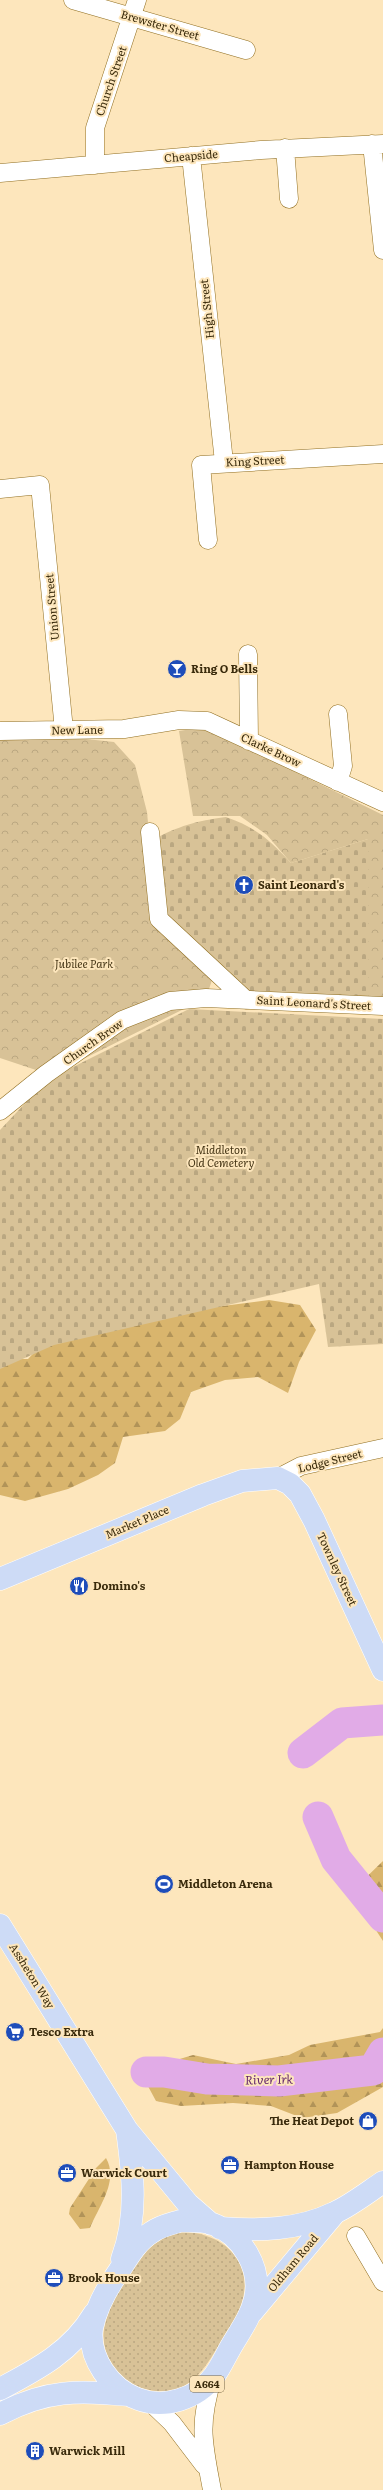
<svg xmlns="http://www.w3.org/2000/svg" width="383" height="2490" viewBox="0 0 383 2490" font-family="Literata,serif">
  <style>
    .grass { fill: url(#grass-dots) }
    .forest { fill: url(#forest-firs) }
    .cemetery { fill: url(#cemetery-stones) }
    .park { fill: url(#park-crowns) }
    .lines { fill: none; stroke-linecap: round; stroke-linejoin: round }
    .river { stroke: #e1abe7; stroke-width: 31 }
    .minor-casing { stroke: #916f21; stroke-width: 19 }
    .major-casing { stroke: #fff; stroke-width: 23 }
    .minor { stroke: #fff; stroke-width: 18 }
    .major { stroke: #cddbf6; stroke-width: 22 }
    .labels { text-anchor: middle; stroke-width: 4; stroke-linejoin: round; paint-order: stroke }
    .shield { fill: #fde6bc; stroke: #746341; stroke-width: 1 }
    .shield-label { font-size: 10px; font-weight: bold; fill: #3a2b0c }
    .street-label { font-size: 11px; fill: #3a2b0c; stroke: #fde6bc }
    .poi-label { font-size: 11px; font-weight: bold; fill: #3a2b0c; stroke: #fde6bc; text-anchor: start }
    .park-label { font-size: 11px; font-style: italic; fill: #463616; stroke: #fde6bc }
    .water-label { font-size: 12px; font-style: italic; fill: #62246a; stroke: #fde6bc }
  </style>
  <defs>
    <pattern id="grass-dots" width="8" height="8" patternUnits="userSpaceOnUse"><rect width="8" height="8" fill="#d8c297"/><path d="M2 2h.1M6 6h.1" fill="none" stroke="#baa781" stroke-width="1.8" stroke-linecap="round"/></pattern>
    <pattern id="forest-firs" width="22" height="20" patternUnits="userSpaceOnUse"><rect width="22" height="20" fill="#d9b56d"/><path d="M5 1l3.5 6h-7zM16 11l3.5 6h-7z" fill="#b19358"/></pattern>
    <pattern id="cemetery-stones" width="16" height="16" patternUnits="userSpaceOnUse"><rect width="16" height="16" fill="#d8c297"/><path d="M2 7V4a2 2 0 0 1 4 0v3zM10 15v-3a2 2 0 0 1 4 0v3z" fill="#baa781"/></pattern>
    <pattern id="park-crowns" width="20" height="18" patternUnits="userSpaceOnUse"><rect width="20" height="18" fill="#d8c297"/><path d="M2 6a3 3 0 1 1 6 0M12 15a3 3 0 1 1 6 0" fill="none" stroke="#baa781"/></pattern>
  </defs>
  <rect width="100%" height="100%" fill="#fde6bc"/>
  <!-- grass -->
  <path class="grass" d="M 181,2232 C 217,2231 253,2257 243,2298 C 240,2313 230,2325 223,2338 C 204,2370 188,2400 145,2389 C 120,2383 100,2356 104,2329 C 108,2303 136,2255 159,2241 C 166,2236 173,2234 181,2232 Z"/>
  <!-- forest -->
  <path class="forest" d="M 269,1300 L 300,1305 L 316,1330 L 299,1362 L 288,1393 L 258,1377 L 225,1380 L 191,1392 L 180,1419 L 165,1431 L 123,1437 L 115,1463 L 98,1475 L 68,1489 L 25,1501 L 0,1495 L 0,1359 L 28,1359 L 58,1327 Z
    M 383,1861 L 383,1941 L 351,1892 Z
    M 383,2028 L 383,2087 L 337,2113 L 302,2118 L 271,2106 L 233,2103 L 181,2106 L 156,2101 L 137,2066 L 163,2064 L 193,2055 L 236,2064 L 289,2055 L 310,2045 L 380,2032 Z
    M 106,2158 C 119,2181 99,2206 90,2228 L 80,2229 L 69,2214 L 70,2208 L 96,2168 Z"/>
  <!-- cemetery -->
  <path class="cemetery" d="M 226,817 C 255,827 270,840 291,863 L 368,839 L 368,1001 L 244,992 L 161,921 L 152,840 C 179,826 196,821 226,817 Z
    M 189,1009 L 383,1019 L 383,1344 L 328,1347 L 319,1284 L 54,1345 L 0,1369 L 0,1130 L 47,1080 Z"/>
  <!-- park -->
  <path class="park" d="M 204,727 L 383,815 L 383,1001 L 368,1001 L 368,839 L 291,863 L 267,835 L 240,816 L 193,816 L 179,731 Z
    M 86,739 L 114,742 L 135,765 L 147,812 L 157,919 L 213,977 L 206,998 L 51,1075 L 0,1058 L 0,740 Z"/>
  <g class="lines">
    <!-- river -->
    <path class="river" d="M 303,1753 L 342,1723 L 383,1720
      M 318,1817 L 336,1859 L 383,1917
      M 146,2072 L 164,2072 L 207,2079 L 279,2081 L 373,2070 L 383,2053"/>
    <!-- minor casing -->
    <g class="minor-casing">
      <path id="minor" d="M 73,0 L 246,50
        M 372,144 L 383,250
        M 285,148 L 289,199
        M 191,156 L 224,462
        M 95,165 L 95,128 L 137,0
        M 0,173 L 261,150 L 383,144
        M 0,489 L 40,485 L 64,730
        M 208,540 L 201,465 L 383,454
        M 248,654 L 249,741
        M 338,714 L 343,766 L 338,782
        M 0,731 L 124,729 L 179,720 L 207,721 L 383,802
        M 150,832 L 159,919 L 246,1000
        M 0,1111 L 46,1074 L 122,1020 L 170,1001 L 206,998 L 383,1006
        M 278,1478 L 301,1466 L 383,1448
        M 356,2236 L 383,2282
        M 150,2402 L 172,2423 L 204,2465
        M 212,2490 C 203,2442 198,2425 213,2377"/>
    </g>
    <!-- major casing -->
    <g class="major-casing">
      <path id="major" d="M 0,1579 L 203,1495 L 242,1481 L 278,1478 L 290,1484 L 300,1494 L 314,1520 L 383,1670
        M 0,1925 L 127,2130 L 188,2204 L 211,2224
        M 180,2221 C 191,2221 202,2220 213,2224 C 242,2235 262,2268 255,2299 C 251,2316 241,2330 232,2345 C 226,2355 221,2367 214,2376 C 197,2399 164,2409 138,2399 C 110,2389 88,2358 92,2328 C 96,2308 107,2288 119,2271 C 128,2257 137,2241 152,2232 C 160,2226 170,2224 180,2221 Z
        M 220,2228 C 259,2231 299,2230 334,2213 C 350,2206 368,2192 383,2182
        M 122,2259 C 138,2216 133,2174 127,2130
        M 252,2312 L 334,2214
        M 0,2389 C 38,2369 72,2351 94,2314
        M 0,2414 C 48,2389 76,2391 129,2395"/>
    </g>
    <!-- minor -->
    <use href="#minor" class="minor"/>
    <!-- major -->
    <use href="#major" class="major"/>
  </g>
  <!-- icons -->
  <defs>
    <g id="bar-disc" transform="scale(1)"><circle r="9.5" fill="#1e4dba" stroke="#fde6bc"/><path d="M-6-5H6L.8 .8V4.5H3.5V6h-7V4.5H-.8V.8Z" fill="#fff"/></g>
    <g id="church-disc" transform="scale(1)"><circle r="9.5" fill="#1e4dba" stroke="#fde6bc"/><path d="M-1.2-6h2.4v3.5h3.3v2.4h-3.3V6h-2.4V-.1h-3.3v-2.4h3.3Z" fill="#fff"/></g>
    <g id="restaurant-disc" transform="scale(1)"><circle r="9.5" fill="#1e4dba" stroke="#fde6bc"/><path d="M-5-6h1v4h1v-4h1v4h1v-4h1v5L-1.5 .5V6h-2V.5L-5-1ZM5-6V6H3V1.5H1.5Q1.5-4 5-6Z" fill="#fff"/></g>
    <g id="stadium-disc" transform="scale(1)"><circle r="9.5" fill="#1e4dba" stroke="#fde6bc"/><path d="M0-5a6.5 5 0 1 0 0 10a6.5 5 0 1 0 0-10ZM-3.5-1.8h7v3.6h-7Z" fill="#fff"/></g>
    <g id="supermarket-disc" transform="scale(1)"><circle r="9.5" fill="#1e4dba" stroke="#fde6bc"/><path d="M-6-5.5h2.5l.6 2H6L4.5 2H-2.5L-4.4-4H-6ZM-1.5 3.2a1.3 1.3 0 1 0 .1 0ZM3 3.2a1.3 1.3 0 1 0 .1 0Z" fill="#fff"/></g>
    <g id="shop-disc" transform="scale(1)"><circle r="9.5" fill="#1e4dba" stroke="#fde6bc"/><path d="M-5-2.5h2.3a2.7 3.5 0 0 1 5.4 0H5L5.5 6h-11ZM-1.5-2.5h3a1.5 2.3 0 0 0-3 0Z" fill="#fff"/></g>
    <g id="office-disc" transform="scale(1)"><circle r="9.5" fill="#1e4dba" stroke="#fde6bc"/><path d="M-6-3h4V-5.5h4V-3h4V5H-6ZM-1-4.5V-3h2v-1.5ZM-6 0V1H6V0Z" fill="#fff"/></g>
    <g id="building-disc" transform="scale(1)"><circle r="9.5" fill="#1e4dba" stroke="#fde6bc"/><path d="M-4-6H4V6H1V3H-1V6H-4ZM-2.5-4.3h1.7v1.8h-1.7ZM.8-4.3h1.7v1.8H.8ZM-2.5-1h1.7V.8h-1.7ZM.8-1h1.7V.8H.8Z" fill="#fff"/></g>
  </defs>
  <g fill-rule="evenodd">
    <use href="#bar-disc" x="177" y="669"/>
    <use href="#church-disc" x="244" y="885"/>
    <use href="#restaurant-disc" x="79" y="1586"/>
    <use href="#stadium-disc" x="164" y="1884"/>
    <use href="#supermarket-disc" x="15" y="2032"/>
    <use href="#shop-disc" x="368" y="2121"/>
    <use href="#office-disc" x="230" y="2165"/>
    <use href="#office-disc" x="67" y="2173"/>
    <use href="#office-disc" x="54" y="2278"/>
    <use href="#building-disc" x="35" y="2451"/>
  </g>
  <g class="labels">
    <!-- shield labels -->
    <rect class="shield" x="190" y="2376" width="34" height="16" rx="3"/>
    <g class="shield-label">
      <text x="207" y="2388">A664</text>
    </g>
    <!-- street labels -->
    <g class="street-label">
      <text transform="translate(160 25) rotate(16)" y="4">Brewster Street</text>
      <text transform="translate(111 81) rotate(-71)" y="4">Church Street</text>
      <text transform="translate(191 156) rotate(-5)" y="4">Cheapside</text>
      <text transform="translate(207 309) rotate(-96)" y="4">High Street</text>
      <text transform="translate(255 461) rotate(-3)" y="4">King Street</text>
      <text transform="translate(52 607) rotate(-95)" y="4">Union Street</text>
      <text transform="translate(77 730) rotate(-1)" y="4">New Lane</text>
      <text transform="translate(271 750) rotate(25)" y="4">Clarke Brow</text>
      <text transform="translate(314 1003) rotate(3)" y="4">Saint Leonard's Street</text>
      <text transform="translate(93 1042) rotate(-35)" y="4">Church Brow</text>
      <text transform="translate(330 1461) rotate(-14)" y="4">Lodge Street</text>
      <text transform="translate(137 1522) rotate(-23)" y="4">Market Place</text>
      <text transform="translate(337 1569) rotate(65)" y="4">Townley Street</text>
      <text transform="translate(32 1976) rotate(58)" y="4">Assheton Way</text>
      <text transform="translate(293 2263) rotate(-50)" y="4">Oldham Road</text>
    </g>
    <!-- poi labels -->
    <g class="poi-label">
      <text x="191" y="673">Ring O Bells</text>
      <text x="258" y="889">Saint Leonard's</text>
      <text x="93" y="1590">Domino's</text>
      <text x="178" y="1888">Middleton Arena</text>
      <text x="29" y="2036">Tesco Extra</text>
      <text x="354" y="2125" text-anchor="end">The Heat Depot</text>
      <text x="244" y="2169">Hampton House</text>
      <text x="81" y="2177">Warwick Court</text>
      <text x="68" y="2282">Brook House</text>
      <text x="49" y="2455">Warwick Mill</text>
    </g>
    <!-- park labels -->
    <g class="park-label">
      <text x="84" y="968">Jubilee Park</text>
      <text x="221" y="1154">Middleton<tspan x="221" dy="13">Old Cemetery</tspan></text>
    </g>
    <!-- water labels -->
    <g class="water-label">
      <text transform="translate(269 2080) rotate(-1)" y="4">River Irk</text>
    </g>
  </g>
</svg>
